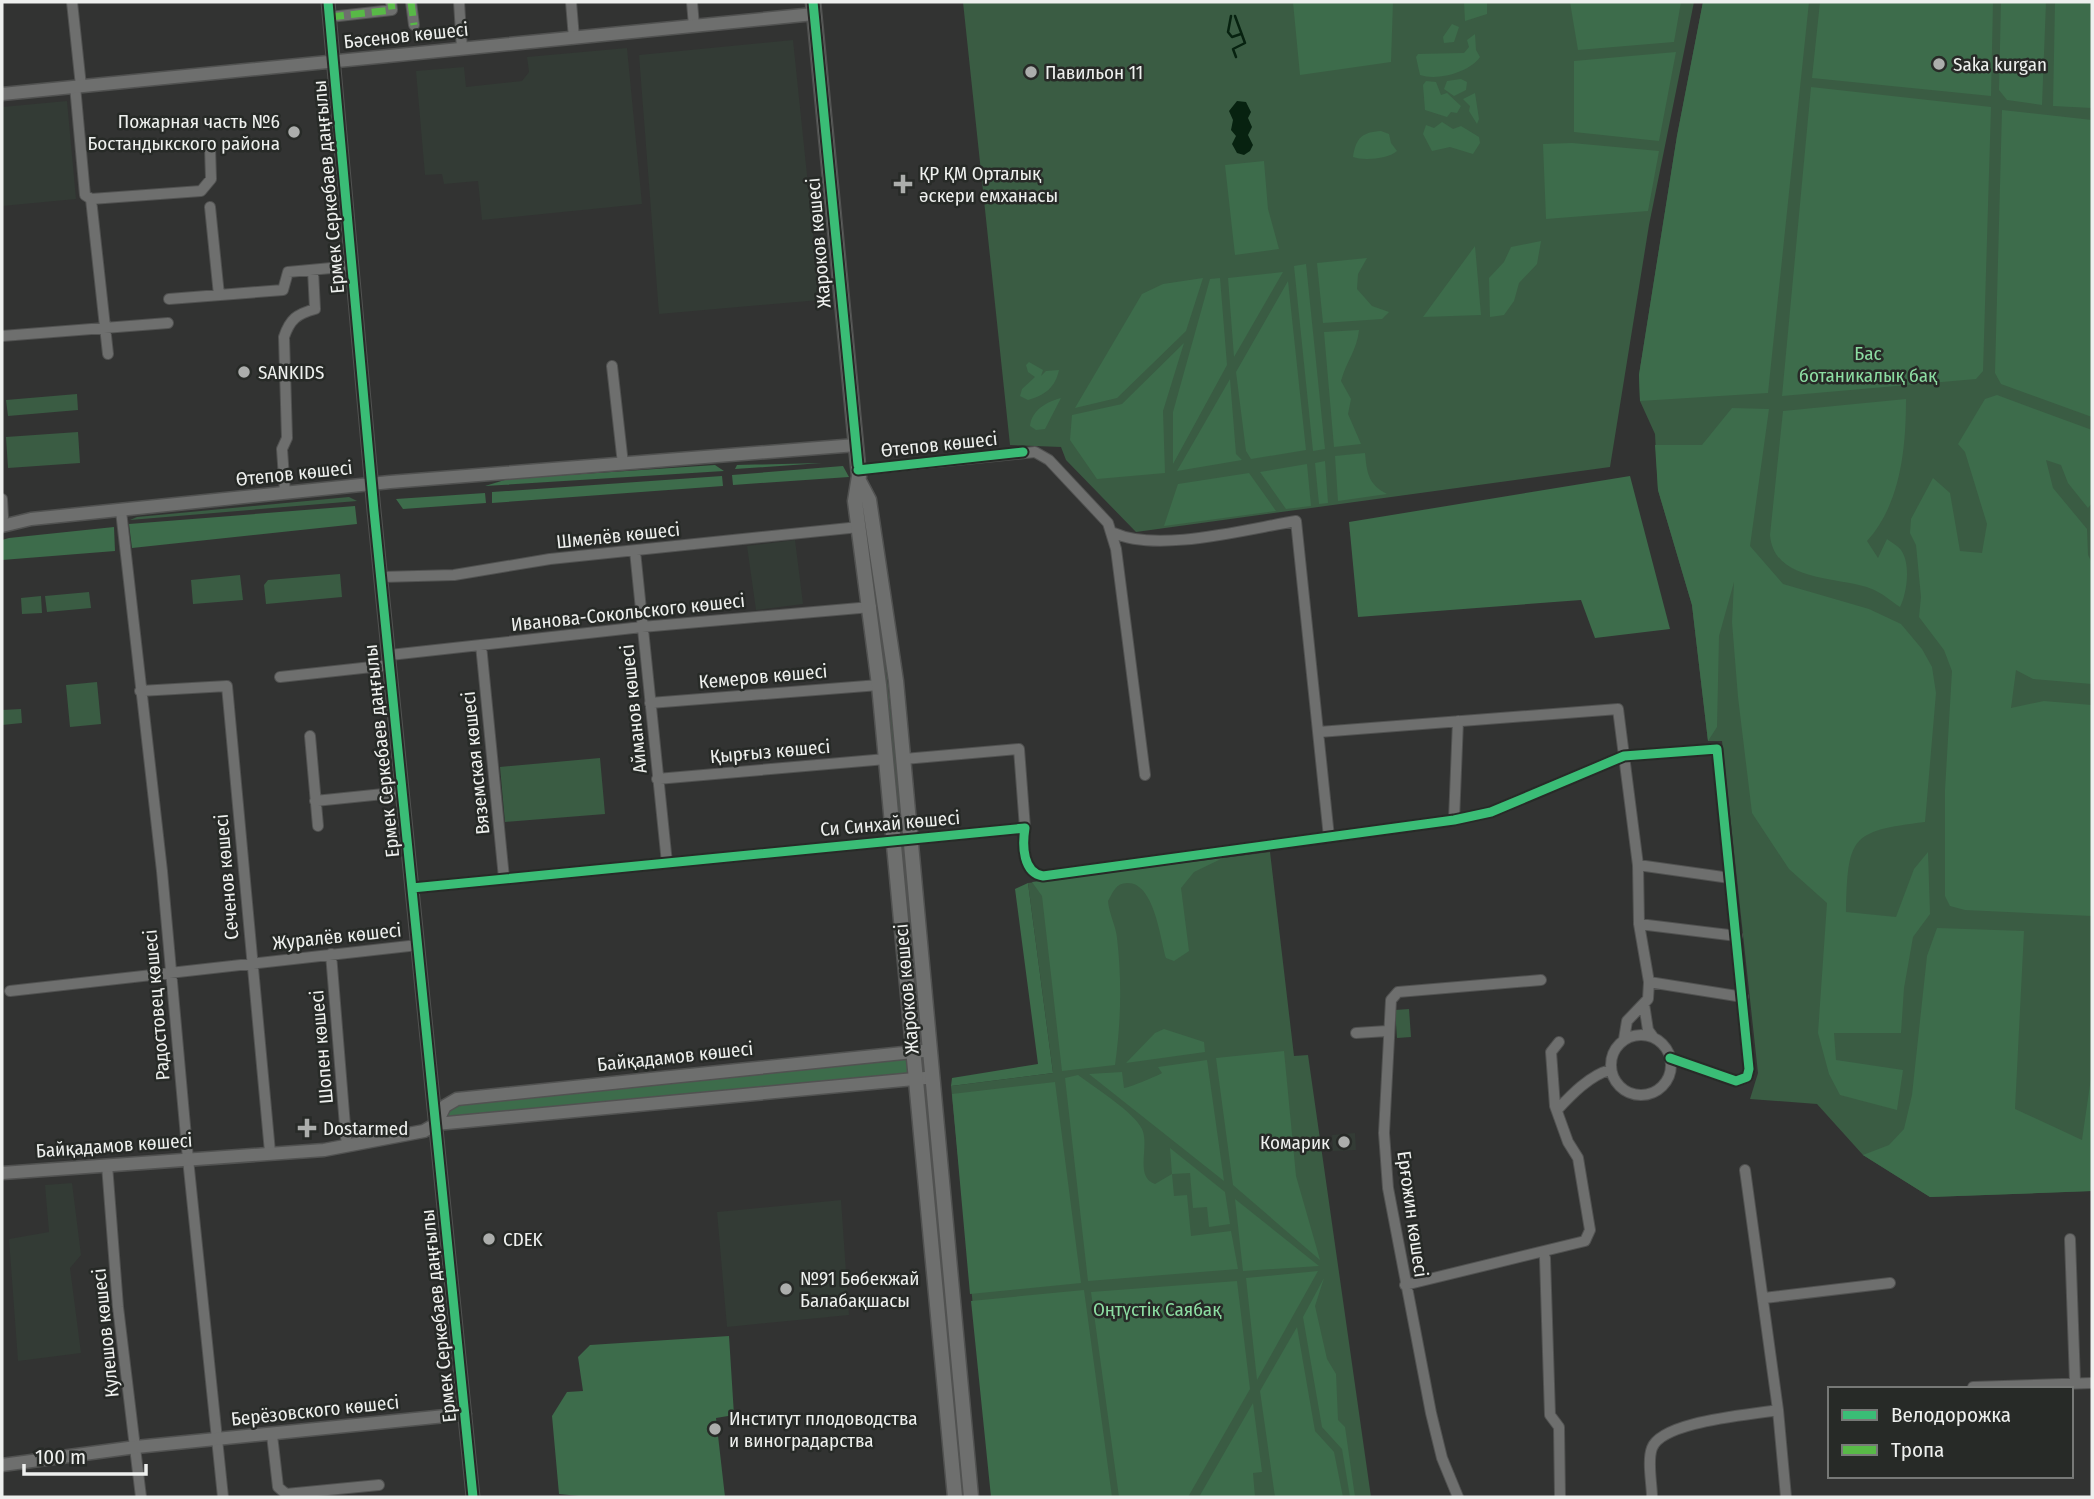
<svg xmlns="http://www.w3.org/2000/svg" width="2094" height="1499" viewBox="0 0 2094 1499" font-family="'Fira Sans Condensed',sans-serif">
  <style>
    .built { fill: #333b35 }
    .green { fill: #3a5c43 }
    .forest { fill: #3d6c4b }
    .water { fill: #072210 }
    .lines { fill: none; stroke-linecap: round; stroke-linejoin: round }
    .stream { stroke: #072210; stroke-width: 2.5 }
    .minor-casing { stroke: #515251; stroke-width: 12 }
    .tertiary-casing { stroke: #515251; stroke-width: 15 }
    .secondary-casing { stroke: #515251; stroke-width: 17 }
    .minor { stroke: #6e6f6e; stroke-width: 10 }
    .tertiary { stroke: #6e6f6e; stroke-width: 12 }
    .secondary { stroke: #6e6f6e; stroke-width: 14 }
    .quiet { stroke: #58b947; stroke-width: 7; stroke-dasharray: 14 7; stroke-linecap: butt }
    .cycleway-casing { stroke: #272a27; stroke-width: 13 }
    .cycleway { stroke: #3abd76; stroke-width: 9 }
    .poi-dot { fill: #acaeac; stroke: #272a27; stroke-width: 2.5 }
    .labels { text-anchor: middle; stroke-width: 5; stroke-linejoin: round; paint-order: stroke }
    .street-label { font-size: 19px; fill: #eef0ee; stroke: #272a27 }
    .poi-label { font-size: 19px; fill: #eef0ee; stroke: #272a27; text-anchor: start }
    .park-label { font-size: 19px; fill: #8cdda2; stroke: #272a27 }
  </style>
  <rect width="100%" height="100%" fill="#323332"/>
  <!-- built -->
  <path class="built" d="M 793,40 L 820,300 L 659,314 L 639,55 Z
    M 627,48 L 642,204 L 482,220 L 478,181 L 444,184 L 442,174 L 425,175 L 416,71 L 464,67 L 466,87 L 522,81 L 529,72 L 527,57 Z
    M 67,101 L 76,199 L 2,206 L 2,107 Z
    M 795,540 L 803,604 L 756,610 L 747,546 Z
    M 1355,1133 L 1356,1150 L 1333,1151 L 1332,1135 Z
    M 72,1183 L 81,1255 L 70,1268 L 81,1353 L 18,1361 L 9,1239 L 49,1232 L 45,1185 Z
    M 841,1200 L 849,1315 L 727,1327 L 717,1212 Z"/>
  <!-- green -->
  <path class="green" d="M 963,2 L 1694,2 L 1649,225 L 1610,467 L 1136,532 L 1066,460 L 1061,447 L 1010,445 Z
    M 1703,2 L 2092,2 L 2092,1191 L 1930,1197 L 1863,1155 L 1817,1104 L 1750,1099 L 1758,1073 L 1722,741 L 1708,741 L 1692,605 L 1658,490 L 1655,434 L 1640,401 L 1639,375 L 1677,136 Z
    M 77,394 L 78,410 L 8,416 L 6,400 Z
    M 78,432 L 80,463 L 8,468 L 6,437 Z
    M 349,497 L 357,501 L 130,520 L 137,517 Z
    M 869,524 L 905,834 L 898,835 L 865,525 Z
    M 340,574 L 342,597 L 266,604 L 264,585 L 268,580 Z
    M 240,575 L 243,600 L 193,604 L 191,580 Z
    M 89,592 L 91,608 L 47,612 L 45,596 Z
    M 41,596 L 42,613 L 22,614 L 21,598 Z
    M 97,682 L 101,724 L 70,727 L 66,685 Z
    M 21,709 L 22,723 L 2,725 L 2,710 Z
    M 600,758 L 605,814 L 505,822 L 500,767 Z
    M 1270,852 L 1294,1056 L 1308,1055 L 1371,1497 L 992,1497 L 951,1086 L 1053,1073 L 1028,883 Z
    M 1409,1009 L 1411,1037 L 1397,1038 L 1395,1010 Z
    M 930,1092 L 945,1259 L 937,1260 L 922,1093 Z
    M 944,1267 L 968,1497 L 959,1497 L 940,1269 Z"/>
  <!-- forest -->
  <path class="forest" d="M 1293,2 L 1393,2 L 1391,62 L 1300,75 Z
    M 1464,2 L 1487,2 L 1487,14 L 1465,21 Z
    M 1570,2 L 1681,2 L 1674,42 L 1578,50 Z
    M 1703,2 L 1809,2 L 1768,393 L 1640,401 L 1639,375 L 1677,136 Z
    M 1820,2 L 1993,2 L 1991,96 L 1812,78 Z
    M 2001,2 L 2046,2 L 2042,105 L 2007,100 L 1999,90 Z
    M 2055,2 L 2092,2 L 2092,108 L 2053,106 Z
    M 1452,24 L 1459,27 L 1454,42 L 1444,43 L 1443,37 Z
    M 1475,34 L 1476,50 L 1480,57 C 1470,72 1438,81 1420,75 L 1416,57 L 1418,54 L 1464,53 L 1469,47 L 1467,40 Z
    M 1676,52 L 1659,141 L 1574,132 L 1574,61 Z
    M 1461,79 L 1467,82 L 1466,90 L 1454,96 L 1444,89 L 1447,81 Z
    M 1426,81 L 1436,82 L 1441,95 L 1447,93 L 1461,106 L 1457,113 L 1451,112 L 1447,117 L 1425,110 L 1423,85 Z
    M 1811,87 L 1991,107 L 1983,371 L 1976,379 L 1782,396 Z
    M 1475,93 L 1479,119 L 1477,124 L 1469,111 L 1470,106 L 1463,99 Z
    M 2002,110 L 2092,120 L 2092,417 L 2001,384 L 1995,373 Z
    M 1442,122 L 1453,129 L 1461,126 L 1479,137 L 1480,143 L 1473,154 L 1450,147 L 1432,151 L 1423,134 L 1426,125 L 1434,128 Z
    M 1381,131 L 1389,134 L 1391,143 L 1397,151 C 1389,159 1363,161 1353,157 C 1356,138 1362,132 1381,131 Z
    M 1572,143 L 1659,151 L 1648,211 L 1546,219 L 1543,144 Z
    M 1264,161 L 1268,209 L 1279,249 L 1235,255 L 1225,165 Z
    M 1541,241 L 1537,264 L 1519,283 L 1514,301 L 1504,315 L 1490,317 L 1489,278 L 1504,262 L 1511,247 Z
    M 1475,246 L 1481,315 L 1423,317 Z
    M 1367,258 L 1358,274 L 1357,289 L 1372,306 L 1389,312 L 1382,319 L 1323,323 L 1317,263 Z
    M 1306,264 L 1325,449 L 1313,451 L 1294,266 Z
    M 1283,272 L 1234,357 L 1228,278 Z
    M 1203,278 L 1186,331 L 1117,398 L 1075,408 L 1142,294 L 1163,284 Z
    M 1220,278 L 1227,365 L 1173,464 L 1173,412 L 1210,279 Z
    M 1288,281 L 1306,450 L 1251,459 L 1246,451 L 1236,372 Z
    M 1359,330 C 1357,350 1346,362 1341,381 L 1351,399 L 1348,414 L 1361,444 L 1334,447 L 1324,332 Z
    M 1184,343 L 1163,411 L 1165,473 L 1097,479 L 1070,440 L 1072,415 L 1122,404 Z
    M 1029,362 L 1043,370 L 1041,376 L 1046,371 L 1059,370 C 1055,388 1045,395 1028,400 L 1020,396 L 1022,389 L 1035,377 L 1028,372 L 1026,365 Z
    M 1230,379 L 1236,454 L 1242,460 L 1177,471 Z
    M 1997,395 L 2092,430 L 2092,503 L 2088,508 L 2068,483 L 2061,465 L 2046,460 L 2053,488 L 2087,529 L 2088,555 L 2092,563 L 2092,684 L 2033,679 L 2016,670 L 2011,708 L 2044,701 L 2092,705 L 2092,916 L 1965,910 L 1950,906 L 1945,896 L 1945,790 L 1952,671 L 1944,650 L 1919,617 L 1921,597 L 1916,545 L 1910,533 L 1911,519 L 1933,478 L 1950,493 L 1960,551 L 1982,553 L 1987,524 L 1965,452 L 1958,444 L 1985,399 Z
    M 1061,398 L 1045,429 L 1036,430 L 1030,426 C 1032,410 1046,402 1061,398 Z
    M 1906,399 C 1906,447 1901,504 1867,541 L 1878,558 L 1887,539 C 1891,542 1898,546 1901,550 C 1911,564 1907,593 1900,607 C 1891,601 1882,593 1872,589 C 1839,576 1774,583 1770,535 L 1783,411 Z
    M 1732,408 L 1769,409 L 1750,546 L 1783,584 L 1869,609 L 1901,624 L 1922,649 L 1932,667 L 1936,693 L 1925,822 C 1850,831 1848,837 1846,912 L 1896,917 L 1914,869 L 1928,852 L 1930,914 L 1913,937 L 1904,988 L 1901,1033 L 1834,1033 L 1836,1060 L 1903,1070 L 1897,1110 L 1840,1095 L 1829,1074 L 1818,1033 L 1827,903 L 1789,869 L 1752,813 L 1738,697 L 1732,622 L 1734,582 L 1719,636 L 1717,727 L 1708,741 L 1692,605 L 1658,490 L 1655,445 L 1702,445 Z
    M 1365,453 C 1367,473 1368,484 1387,494 L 1338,501 L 1335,456 Z
    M 1325,461 L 1328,503 L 1319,504 L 1315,463 Z
    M 822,463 L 735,469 L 737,465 Z
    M 1307,464 L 1311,506 L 1286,509 L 1260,472 Z
    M 715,465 L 724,471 L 485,486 L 508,479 Z
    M 843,466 L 849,477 L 733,485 L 732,475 Z
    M 1249,473 L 1276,511 L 1164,526 L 1178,484 Z
    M 722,476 L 723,486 L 492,503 L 492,492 Z
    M 1630,476 L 1670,629 L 1595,638 L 1581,600 L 1358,617 L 1349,522 Z
    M 485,493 L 486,503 L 403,509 L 396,499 Z
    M 355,506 L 357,524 L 132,548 L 129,524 Z
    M 114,527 L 115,551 L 2,560 L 2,540 L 9,538 Z
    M 1223,858 L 1194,872 L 1181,888 L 1189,951 L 1174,961 L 1166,958 C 1160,937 1154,882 1127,883 C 1116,883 1113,892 1108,901 C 1109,914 1116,926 1117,938 C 1122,981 1121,1022 1115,1065 L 1062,1071 L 1042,896 L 1032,882 Z
    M 1028,883 L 1053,1073 L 951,1086 L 952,1078 L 1038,1064 L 1015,889 Z
    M 1937,928 L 2024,931 L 2015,1109 L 2082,1140 L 2092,1071 L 2092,1191 L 1930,1197 L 1863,1155 L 1889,1145 L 1904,1129 L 1912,1095 L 1927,956 Z
    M 1164,1029 L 1204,1042 L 1205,1052 L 1126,1063 L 1155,1033 Z
    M 1284,1051 L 1296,1176 L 1320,1260 L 1233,1185 L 1216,1058 Z
    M 907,1058 L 911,1078 L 440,1121 L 451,1103 Z
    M 1207,1060 L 1224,1181 L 1089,1074 L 1122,1072 L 1124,1088 C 1131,1087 1157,1076 1162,1073 L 1158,1067 Z
    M 1078,1075 C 1095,1088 1134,1112 1142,1129 C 1150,1146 1134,1177 1155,1184 L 1172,1174 L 1170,1148 L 1225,1192 L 1230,1224 L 1209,1227 L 1207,1207 L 1193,1208 L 1190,1173 L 1172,1174 L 1174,1196 L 1187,1195 L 1191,1236 L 1231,1231 L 1238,1269 L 1088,1281 L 1065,1078 Z
    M 1055,1082 L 1081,1283 L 970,1294 L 952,1094 Z
    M 1235,1199 L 1319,1266 L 1243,1271 Z
    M 1318,1271 L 1257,1380 L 1246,1278 Z
    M 1324,1278 L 1315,1306 L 1327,1359 L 1336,1374 L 1338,1420 L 1345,1427 L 1355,1497 L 1350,1497 L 1342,1449 L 1322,1427 L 1303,1317 Z
    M 1237,1281 L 1250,1389 L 1188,1497 L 1119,1497 L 1091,1292 Z
    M 1084,1290 L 1112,1497 L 991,1497 L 971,1301 Z
    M 1297,1327 L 1315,1431 L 1334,1452 L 1343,1497 L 1275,1497 L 1260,1391 Z
    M 729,1336 L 734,1415 L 716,1418 L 725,1497 L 589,1497 L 559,1494 L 552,1416 L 567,1392 L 583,1391 L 578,1357 L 590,1345 Z
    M 1253,1403 L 1262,1472 L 1253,1473 L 1255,1497 L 1199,1497 Z"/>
  <!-- water -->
  <path class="water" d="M 1237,101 L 1246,102 L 1251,112 L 1248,118 L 1252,127 L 1248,135 L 1253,145 L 1250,151 L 1244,155 L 1237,153 L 1232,144 L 1236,136 L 1231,130 L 1233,120 L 1229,111 Z"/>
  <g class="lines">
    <!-- stream -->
    <path class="stream" d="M 1231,16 L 1228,32 L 1232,37 L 1241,34
      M 1235,16 L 1245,43 L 1233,49 L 1236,57"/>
    <!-- minor casing -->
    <g class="minor-casing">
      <path id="minor" d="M 72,2 L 81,86
        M 411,2 L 414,25
        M 459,2 L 462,49
        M 571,2 L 574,38
        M 692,2 L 694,26
        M 330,17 L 392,10 L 391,2
        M 75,86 L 85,195 L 91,199 L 108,354
        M 91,199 L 201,191 L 211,179 L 210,147
        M 210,207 L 219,295
        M 169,299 L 283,290 L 288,272 L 353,266
        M 2,336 L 168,323
        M 612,366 L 623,464
        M 858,470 L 1035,452 L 1049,460 L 1108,523 L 1116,549 L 1145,775
        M 285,493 L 282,449 L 287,438 L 284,337 C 290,319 297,314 315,309 L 313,270
        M 2,499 L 3,517
        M 121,511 L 162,871 L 188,1159 L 223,1497
        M 1114,533 C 1158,553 1247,529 1296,521 L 1329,837
        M 635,551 L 667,863
        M 381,577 L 454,575 L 550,559 L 859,527
        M 481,645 L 504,878
        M 390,655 L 642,627 L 871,607
        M 280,677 L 390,665
        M 140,691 L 227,686 L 270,1152
        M 650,703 L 879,685
        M 1319,732 L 1618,709 L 1638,865 L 1639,924 L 1649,982 L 1648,999 L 1627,1021 L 1624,1039
        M 310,736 L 318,826
        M 904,759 L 1019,749 L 1025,828
        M 657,779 L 886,759
        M 315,801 L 403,792
        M 1454,820 L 1458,721
        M 1638,865 L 1730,878
        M 412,888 L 1025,828 C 1022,846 1023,873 1043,876 L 1454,820 L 1491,812 L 1624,756 L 1717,749 L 1749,1069 L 1747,1077 L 1736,1081 L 1670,1058
        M 1639,924 L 1737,936
        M 331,954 L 346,1138
        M 1649,982 L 1743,997
        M 10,991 L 418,945
        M 1644,1004 L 1648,1030 L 1653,1037
        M 1356,1033 L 1387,1031
        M1611 1065a30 30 0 1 1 60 0a30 30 0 1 1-60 0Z
        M 1557,1110 C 1571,1095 1590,1075 1610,1070
        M 107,1165 L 118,1307 L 141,1497
        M 1745,1170 L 1778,1410 L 1786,1497
        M 2070,1239 L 2075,1382
        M 1545,1258 L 1550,1415 L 1559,1427 L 1560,1497
        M 1405,1285 L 1585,1241 L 1590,1230 L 1578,1158 L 1568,1142 L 1555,1106 L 1551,1052 L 1559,1042
        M 1764,1298 L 1890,1283
        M 1973,1387 L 2092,1383
        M 272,1435 L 278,1487 L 286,1494 L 379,1485
        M 1458,1497 L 1442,1458 L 1431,1413 L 1388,1188 L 1384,1133 L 1391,1000 L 1398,992 L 1541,980
        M 1652,1497 C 1652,1484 1647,1461 1652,1448 C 1662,1421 1751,1415 1778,1410"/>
    </g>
    <!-- tertiary casing -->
    <g class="tertiary-casing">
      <path id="tertiary" d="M 328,2 L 374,511 L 473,1497
        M 2,94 L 814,14
        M 2,526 L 31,519 L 390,482 L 856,445
        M 436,1124 L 445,1106 L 457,1099 L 923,1051
        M 2,1173 L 324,1150 L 424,1131 L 436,1124 L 925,1078
        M 2,1465 L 136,1447 L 465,1414"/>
    </g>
    <!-- secondary casing -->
    <g class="secondary-casing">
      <path id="secondary" d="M 813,2 L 859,476 L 855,501 L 879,685 L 955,1497
        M 859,481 L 869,500 L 896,681 L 971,1497"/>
    </g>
    <!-- minor -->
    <use href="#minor" class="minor"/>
    <!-- tertiary -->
    <use href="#tertiary" class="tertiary"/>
    <!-- secondary -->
    <use href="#secondary" class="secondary"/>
    <!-- quiet -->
    <path class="quiet" d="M 411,2 L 414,25
      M 330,17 L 392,10 L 391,2"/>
    <!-- cycleway casing -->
    <g class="cycleway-casing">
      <path id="cycleway" d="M 328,2 L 374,511 L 473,1497
        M 813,2 L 858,465
        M 858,470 L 1023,452
        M 412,888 L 1025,828 C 1022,846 1023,873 1043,876 L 1454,820 L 1491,812 L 1624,756 L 1717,749 L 1749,1069 L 1747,1077 L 1736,1081 L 1670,1058"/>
    </g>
    <!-- cycleway -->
    <use href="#cycleway" class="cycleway"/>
  </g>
  <!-- markers -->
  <g class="poi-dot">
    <circle cx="1939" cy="64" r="7"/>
    <circle cx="1031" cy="72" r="7"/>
    <circle cx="294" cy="132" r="7"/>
    <path d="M899.5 173.5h7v7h7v7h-7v7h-7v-7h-7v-7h7z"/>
    <circle cx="244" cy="372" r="7"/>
    <path d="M303.5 1117.5h7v7h7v7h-7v7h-7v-7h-7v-7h7z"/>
    <circle cx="1344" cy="1142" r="7"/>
    <circle cx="489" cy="1239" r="7"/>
    <circle cx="786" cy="1289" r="7"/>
    <circle cx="715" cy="1429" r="7"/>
  </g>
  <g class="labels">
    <!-- street labels -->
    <g class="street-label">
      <text transform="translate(406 35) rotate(-6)" y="7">Бәсенов көшесі</text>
      <text transform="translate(328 187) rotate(-95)" y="7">Ермек Серкебаев даңғылы</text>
      <text transform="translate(818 243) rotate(-95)" y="7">Жароков көшесі</text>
      <text transform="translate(939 444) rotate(-6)" y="7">Өтепов көшесі</text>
      <text transform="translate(294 473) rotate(-6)" y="7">Өтепов көшесі</text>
      <text transform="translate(618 535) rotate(-6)" y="7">Шмелёв көшесі</text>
      <text transform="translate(628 612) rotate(-6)" y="7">Иванова-Сокольского көшесі</text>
      <text transform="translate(763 676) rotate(-5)" y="7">Кемеров көшесі</text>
      <text transform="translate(633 709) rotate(-96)" y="7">Айманов көшесі</text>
      <text transform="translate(381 751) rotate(-96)" y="7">Ермек Серкебаев даңғылы</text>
      <text transform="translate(770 751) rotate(-5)" y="7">Қырғыз көшесі</text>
      <text transform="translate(475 763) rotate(-96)" y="7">Вяземская көшесі</text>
      <text transform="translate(890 823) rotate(-5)" y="7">Си Синхай көшесі</text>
      <text transform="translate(226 877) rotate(-95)" y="7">Сеченов көшесі</text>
      <text transform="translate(337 936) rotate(-6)" y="7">Журалёв көшесі</text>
      <text transform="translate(906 989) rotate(-95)" y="7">Жароков көшесі</text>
      <text transform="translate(156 1005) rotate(-95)" y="7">Радостовец көшесі</text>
      <text transform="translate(321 1047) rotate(-95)" y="7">Шопен көшесі</text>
      <text transform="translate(675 1056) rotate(-6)" y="7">Байқадамов көшесі</text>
      <text transform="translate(114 1145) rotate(-4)" y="7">Байқадамов көшесі</text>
      <text transform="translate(1413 1214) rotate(82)" y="7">Ерғожин көшесі</text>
      <text transform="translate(438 1316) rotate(-96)" y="7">Ермек Серкебаев даңғылы</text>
      <text transform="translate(105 1333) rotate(-96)" y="7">Кулешов көшесі</text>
      <text transform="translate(315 1410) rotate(-6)" y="7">Берёзовского көшесі</text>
    </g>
    <!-- poi labels -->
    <g class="poi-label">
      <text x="1953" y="71">Saka kurgan</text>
      <text x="1045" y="79">Павильон 11</text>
      <text x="280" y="128" text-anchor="end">Пожарная часть №6<tspan x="280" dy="22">Бостандыкского района</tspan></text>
      <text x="919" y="180">ҚР ҚМ Орталық<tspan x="919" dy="22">әскери емханасы</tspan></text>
      <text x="258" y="379">SANKIDS</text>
      <text x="323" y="1135">Dostarmed</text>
      <text x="1330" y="1149" text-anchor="end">Комарик</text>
      <text x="503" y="1246">CDEK</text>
      <text x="800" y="1285">№91 Бөбекжай<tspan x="800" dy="22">Балабақшасы</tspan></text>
      <text x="729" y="1425">Институт плодоводства<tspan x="729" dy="22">и виноградарства</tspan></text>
    </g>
    <!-- park labels -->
    <g class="park-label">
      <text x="1868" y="360">Бас<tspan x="1868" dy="22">ботаникалық бақ</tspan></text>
      <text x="1157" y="1316">Оңтүстік Саябақ</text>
    </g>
  </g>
  <!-- border -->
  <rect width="2094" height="1499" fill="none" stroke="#eef0ee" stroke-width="7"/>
  <!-- legend -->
  <rect x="1828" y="1387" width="245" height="91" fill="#272a27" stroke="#777977" stroke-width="2"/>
  <rect x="1842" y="1410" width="35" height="10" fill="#3abd76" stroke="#777977" stroke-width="2"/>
  <text x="1891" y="1422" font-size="21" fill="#eef0ee">Велодорожка</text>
  <rect x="1842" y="1445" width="35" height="10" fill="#58b947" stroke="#777977" stroke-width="2"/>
  <text x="1891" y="1457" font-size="21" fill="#eef0ee">Тропа</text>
  <!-- scale -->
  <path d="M24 1464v10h122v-10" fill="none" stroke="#eef0ee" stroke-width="3.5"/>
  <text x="35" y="1464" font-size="21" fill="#eef0ee" stroke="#272a27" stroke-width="5" paint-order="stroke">100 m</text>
</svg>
